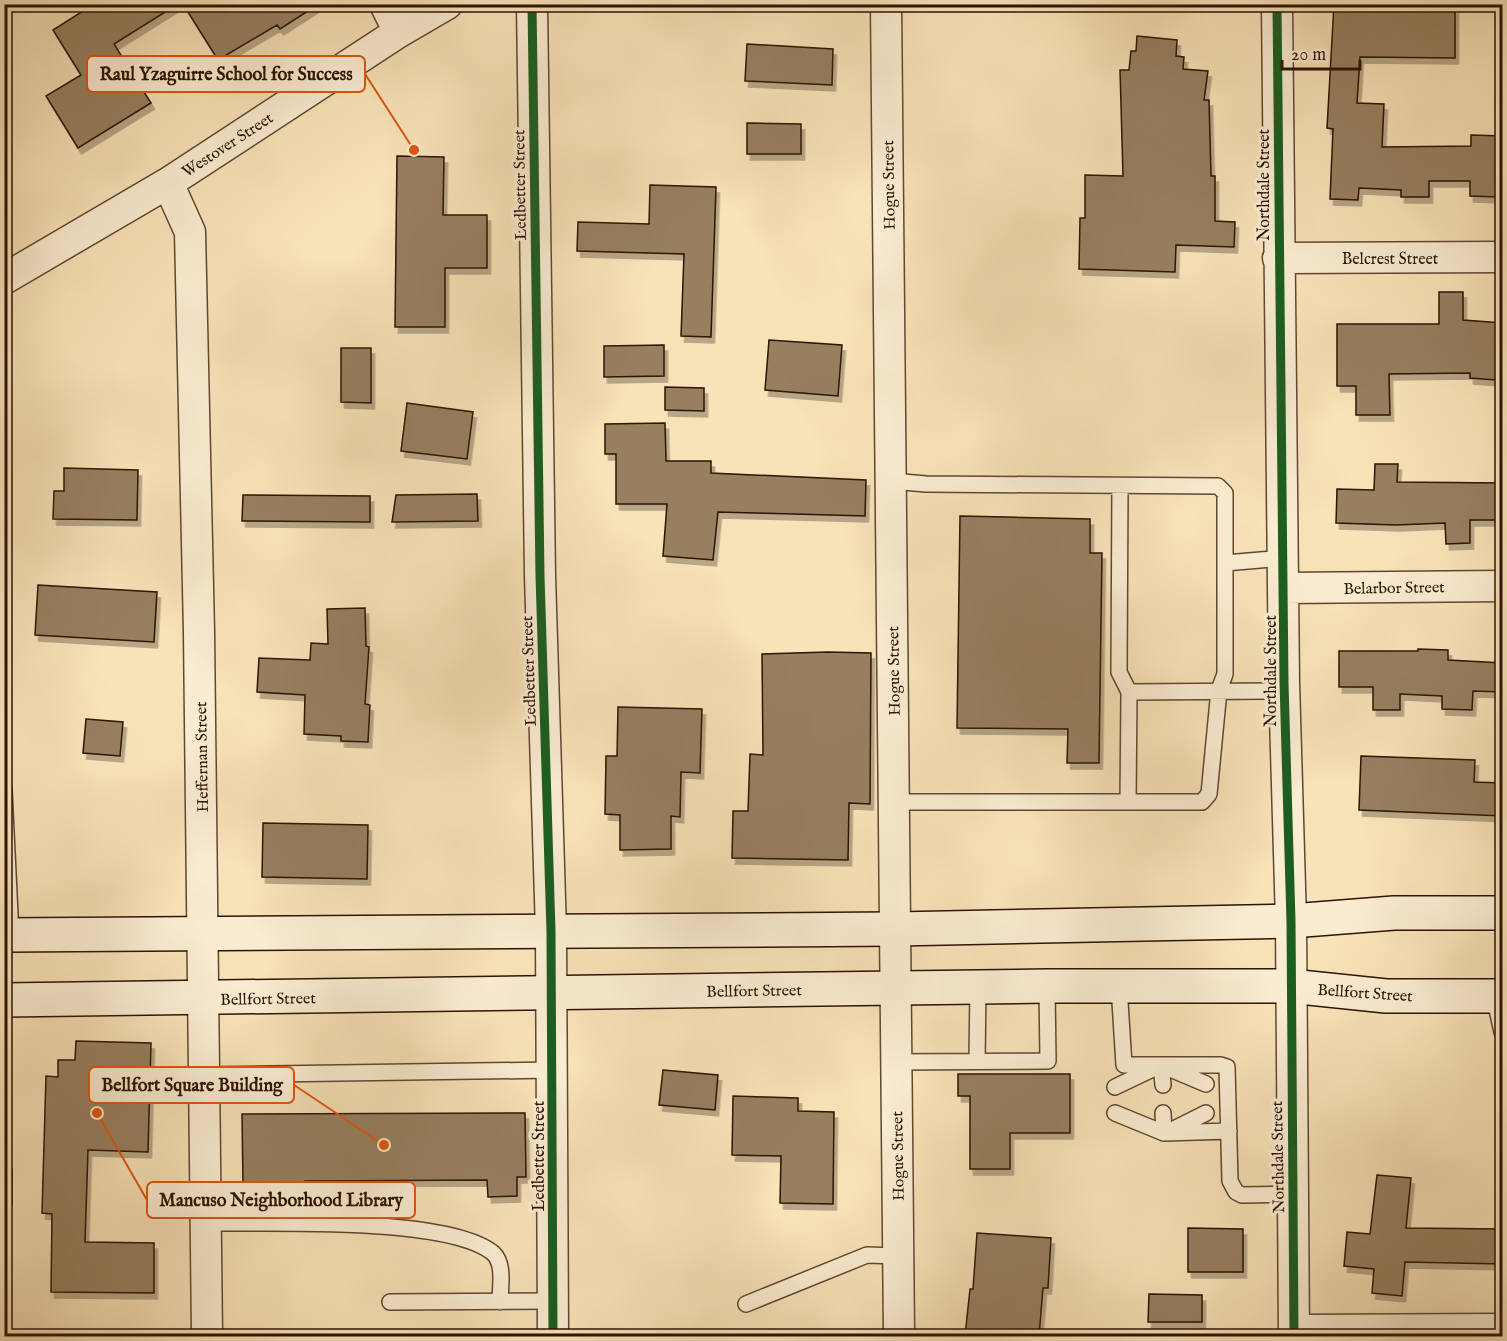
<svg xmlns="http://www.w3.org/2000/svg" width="1507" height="1341" viewBox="0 0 1507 1341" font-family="'IM FELL English',serif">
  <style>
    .building { fill: #977f61; stroke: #2d1303; stroke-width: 1.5; filter: url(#shadow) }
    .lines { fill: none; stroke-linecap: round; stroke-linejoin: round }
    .lane-casing { stroke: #604730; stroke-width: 18 }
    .street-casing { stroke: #604730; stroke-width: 33 }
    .secondary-casing { stroke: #2d1303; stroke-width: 36 }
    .lane { stroke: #faecd1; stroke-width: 15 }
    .street { stroke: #faecd1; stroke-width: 30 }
    .secondary { stroke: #faecd1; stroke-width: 33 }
    .cycleway-casing { stroke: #faecd1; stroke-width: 13 }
    .cycleway { stroke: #1b5e20; stroke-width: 9 }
    .labels { text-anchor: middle; stroke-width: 6; stroke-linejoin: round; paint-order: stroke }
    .street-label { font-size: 16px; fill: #2d1303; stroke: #faecd1 }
    .leader { fill: none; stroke: #df560c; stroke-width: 2 }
    .callout-dot { fill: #df560c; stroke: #faecd1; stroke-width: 2 }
    .callout { fill: #faecd1; stroke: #df560c; stroke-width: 2 }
    .callout-label { font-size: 18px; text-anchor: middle; font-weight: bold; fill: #2d1303 }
  </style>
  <defs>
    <filter id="shadow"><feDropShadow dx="3.5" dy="6" stdDeviation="0" flood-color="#0004"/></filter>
  </defs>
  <rect width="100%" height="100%" fill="#f8e2b8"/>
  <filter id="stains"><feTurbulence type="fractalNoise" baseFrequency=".00333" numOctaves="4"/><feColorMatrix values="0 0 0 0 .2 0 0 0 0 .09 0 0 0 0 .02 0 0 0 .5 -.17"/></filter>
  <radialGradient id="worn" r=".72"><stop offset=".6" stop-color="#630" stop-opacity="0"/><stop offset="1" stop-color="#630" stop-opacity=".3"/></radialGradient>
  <!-- building -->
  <path class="building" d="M 94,4 L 178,4 L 114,44 L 151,103 L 78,148 L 46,96 L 81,75 L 53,30 Z
    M 183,4 L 319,4 L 280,29 L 277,25 L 218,60 Z
    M 1334,4 L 1416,4 L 1416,8 L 1455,8 L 1455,58 L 1360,57 L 1357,103 L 1384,104 L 1382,147 L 1471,146 L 1471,135 L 1503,136 L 1503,180 L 1497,180 L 1497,197 L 1470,196 L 1470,181 L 1429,181 L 1429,197 L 1401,197 L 1401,190 L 1359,188 L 1358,200 L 1330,199 L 1333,129 L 1327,128 Z
    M 1137,36 L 1177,40 L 1176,56 L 1184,57 L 1183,69 L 1208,71 L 1204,100 L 1209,100 L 1211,176 L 1215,176 L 1215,221 L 1235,222 L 1234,247 L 1176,245 L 1175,272 L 1079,269 L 1080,218 L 1085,218 L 1085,175 L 1123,176 L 1120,70 L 1129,70 L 1131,51 L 1136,51 Z
    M 747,44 L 833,49 L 832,85 L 745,81 Z
    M 747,123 L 801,124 L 801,154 L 747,154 Z
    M 397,156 L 444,157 L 443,215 L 487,215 L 487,268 L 445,268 L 445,327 L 395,327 Z
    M 650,185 L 716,187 L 711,337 L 681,336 L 684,254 L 577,251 L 578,222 L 649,224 Z
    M 1439,292 L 1463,292 L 1463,320 L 1503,323 L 1503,355 L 1498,355 L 1496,380 L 1470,378 L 1470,373 L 1389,374 L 1390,415 L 1356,415 L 1356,386 L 1337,386 L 1337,324 L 1439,324 Z
    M 769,340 L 842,345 L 838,396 L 765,390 Z
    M 664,345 L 664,376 L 604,377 L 604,346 Z
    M 341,348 L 371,348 L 371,403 L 341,402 Z
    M 665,387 L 704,388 L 704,411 L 665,410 Z
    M 407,403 L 473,412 L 467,459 L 401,451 Z
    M 665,423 L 666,461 L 711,461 L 711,473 L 866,480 L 865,516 L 718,512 L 713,560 L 663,556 L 667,504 L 616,504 L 616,454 L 605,454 L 605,424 Z
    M 1375,464 L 1398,464 L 1397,482 L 1503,483 L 1503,520 L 1470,520 L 1470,543 L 1446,544 L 1445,523 L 1396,525 L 1336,523 L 1337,489 L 1374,490 Z
    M 64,468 L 138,470 L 137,520 L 53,519 L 54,491 L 64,491 Z
    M 477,494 L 478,521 L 392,522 L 396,495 Z
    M 243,495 L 370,496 L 370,522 L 242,521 Z
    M 960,516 L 1090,519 L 1090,553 L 1102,553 L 1099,763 L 1067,763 L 1068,729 L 957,728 Z
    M 38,585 L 157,592 L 154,642 L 35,635 Z
    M 365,608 L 366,646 L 369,647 L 365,704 L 370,705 L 368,742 L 341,741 L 341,736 L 304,734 L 305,695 L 257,692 L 259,658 L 310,660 L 311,643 L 328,644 L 327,609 Z
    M 1418,649 L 1448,650 L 1448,660 L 1503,663 L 1503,692 L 1473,691 L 1472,710 L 1442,709 L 1442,696 L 1400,694 L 1400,710 L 1373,710 L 1373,687 L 1339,687 L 1339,651 L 1418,651 Z
    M 828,652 L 871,653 L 870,804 L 849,803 L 848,860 L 732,858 L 733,811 L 748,811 L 750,754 L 763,755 L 762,654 Z
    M 618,707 L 702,709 L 700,773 L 681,772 L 680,817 L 671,816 L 671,849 L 620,850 L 620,815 L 605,814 L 606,756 L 617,756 Z
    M 86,719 L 123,722 L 120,756 L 83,753 Z
    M 1361,756 L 1475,760 L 1474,782 L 1503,783 L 1503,816 L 1359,810 Z
    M 263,823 L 368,825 L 367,879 L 262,877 Z
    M 76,1041 L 151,1043 L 148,1152 L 88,1150 L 85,1242 L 154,1243 L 154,1293 L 51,1292 L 52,1214 L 42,1213 L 46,1076 L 58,1077 L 58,1060 L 75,1060 Z
    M 663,1070 L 718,1075 L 715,1110 L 659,1105 Z
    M 958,1074 L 1070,1074 L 1070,1133 L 1010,1133 L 1010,1169 L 970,1169 L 970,1096 L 958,1096 Z
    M 733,1096 L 798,1098 L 798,1111 L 834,1112 L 833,1204 L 780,1203 L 781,1156 L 732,1155 Z
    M 525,1113 L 526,1177 L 517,1177 L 517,1196 L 488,1197 L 487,1180 L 305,1181 L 306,1204 L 277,1204 L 277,1186 L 243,1186 L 242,1114 Z
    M 1377,1175 L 1411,1178 L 1406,1228 L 1503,1229 L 1503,1264 L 1405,1262 L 1402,1296 L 1372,1293 L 1374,1269 L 1344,1266 L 1347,1232 L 1370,1234 Z
    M 1188,1228 L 1243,1229 L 1243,1272 L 1188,1272 Z
    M 977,1233 L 1051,1238 L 1048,1288 L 1043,1288 L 1039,1336 L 965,1336 L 970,1289 L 973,1289 Z
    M 1149,1294 L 1202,1295 L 1202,1322 L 1148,1322 Z"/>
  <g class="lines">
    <!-- lane casing -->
    <g class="lane-casing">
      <path id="lane" d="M 891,481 L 926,484 L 1218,486 L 1225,493 L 1225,674 L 1219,690 L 1209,794 L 1202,802 L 896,802
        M 1120,486 L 1119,672 L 1129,692 L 1128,802
        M 1225,563 L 1284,558
        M 1129,692 L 1284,691
        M 4,790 L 11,935
        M 1119,986 L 1124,1065 L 1221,1065 L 1227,1067 L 1230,1181 L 1236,1192 L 1242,1195 L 1292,1194
        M 1494,996 L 1502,1032
        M 977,1061 L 978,987
        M 896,1062 L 1048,1061 L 1047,986
        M 1161,1065 L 1163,1085
        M 204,1075 L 553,1070
        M 1115,1087 L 1161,1065 L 1206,1084
        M 1115,1113 L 1164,1133 L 1229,1131
        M 1163,1113 L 1164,1133
        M 1170,1131 L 1206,1113
        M 4,1171 L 4,1203
        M 206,1223 C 268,1224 448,1216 493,1253 C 505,1264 500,1287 500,1302
        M 390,1302 L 553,1301
        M 746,1304 L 867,1255 L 898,1256"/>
    </g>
    <!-- street casing -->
    <g class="street-casing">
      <path id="street" d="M 385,4 L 399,32
        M 532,4 L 540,576 L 551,931 L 553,1336
        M 886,4 L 899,1336
        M 1277,4 L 1284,683 L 1291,921 L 1294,1336
        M 168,183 L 190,232 L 199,632 L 207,1336
        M 1278,258 L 1502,257
        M 4,279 L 168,183 L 399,32 L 447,4
        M 1285,588 L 1502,586
        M 1294,1330 L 1502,1329"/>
    </g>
    <!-- secondary casing -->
    <g class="secondary-casing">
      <path id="secondary" d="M 4,935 L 896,929 L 1291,921 L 1394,913 L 1502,913
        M 4,1000 L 1047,986 L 1290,986 L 1386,996 L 1502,996"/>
    </g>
    <!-- lane -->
    <use href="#lane" class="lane"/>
    <!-- street -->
    <use href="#street" class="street"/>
    <!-- secondary -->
    <use href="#secondary" class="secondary"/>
    <!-- cycleway casing -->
    <g class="cycleway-casing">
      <path id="cycleway" d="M 532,4 L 540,576 L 551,931 L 553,1336
        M 1277,4 L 1284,683 L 1291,921 L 1294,1336"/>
    </g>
    <!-- cycleway -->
    <use href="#cycleway" class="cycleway"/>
  </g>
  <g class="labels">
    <!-- street labels -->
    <g class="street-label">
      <text transform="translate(227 144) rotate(-33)" y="6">Westover Street</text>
      <text transform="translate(519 185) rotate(-91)" y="6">Ledbetter Street</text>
      <text transform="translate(888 185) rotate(-91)" y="6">Hogue Street</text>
      <text transform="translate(1263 185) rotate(-90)" y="6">Northdale Street</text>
      <text x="1390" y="264">Belcrest Street</text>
      <text transform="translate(1394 587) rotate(-1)" y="6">Belarbor Street</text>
      <text transform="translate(528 671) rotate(-92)" y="6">Ledbetter Street</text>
      <text transform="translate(893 671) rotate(-91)" y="6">Hogue Street</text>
      <text transform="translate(1270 671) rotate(-90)" y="6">Northdale Street</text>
      <text transform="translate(201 757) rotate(-91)" y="6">Heffernan Street</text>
      <text transform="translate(754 990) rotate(-1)" y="6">Bellfort Street</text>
      <text transform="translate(1365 992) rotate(4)" y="6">Bellfort Street</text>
      <text transform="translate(268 998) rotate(-1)" y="6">Bellfort Street</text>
      <text transform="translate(538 1156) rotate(-90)" y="6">Ledbetter Street</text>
      <text transform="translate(897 1156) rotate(-91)" y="6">Hogue Street</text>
      <text transform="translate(1277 1157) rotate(-91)" y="6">Northdale Street</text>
    </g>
  </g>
  <!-- callouts -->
  <path class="leader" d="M414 150L365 74M384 1145L294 1085M97 1113L147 1200"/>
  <g class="callout-dot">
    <circle cx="414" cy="150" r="6"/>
    <circle cx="384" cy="1145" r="6"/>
    <circle cx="97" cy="1113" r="6"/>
  </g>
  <g class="callout">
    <rect x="87" y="56" width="278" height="36" rx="6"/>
    <rect x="89" y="1067" width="205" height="36" rx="6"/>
    <rect x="147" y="1182" width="268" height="36" rx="6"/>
  </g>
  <g class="callout-label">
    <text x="226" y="80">Raul Yzaguirre School for Success</text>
    <text x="192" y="1091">Bellfort Square Building</text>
    <text x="281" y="1206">Mancuso Neighborhood Library</text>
  </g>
  <!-- margin -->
  <rect width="1507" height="1341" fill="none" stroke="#f8e2b8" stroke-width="24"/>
  <rect x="6" y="6" width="1495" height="1329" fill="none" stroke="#2d1303" stroke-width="3"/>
  <rect x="12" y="12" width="1483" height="1317" fill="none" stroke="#2d1303" stroke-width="1.5"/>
  <!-- scale -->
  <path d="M1282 60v9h78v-9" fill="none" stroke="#2d1303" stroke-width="3"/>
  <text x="1291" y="60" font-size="18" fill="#2d1303" stroke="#faecd1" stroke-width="4.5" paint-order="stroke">20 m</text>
  <rect width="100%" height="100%" filter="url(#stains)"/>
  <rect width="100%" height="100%" fill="url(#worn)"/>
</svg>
